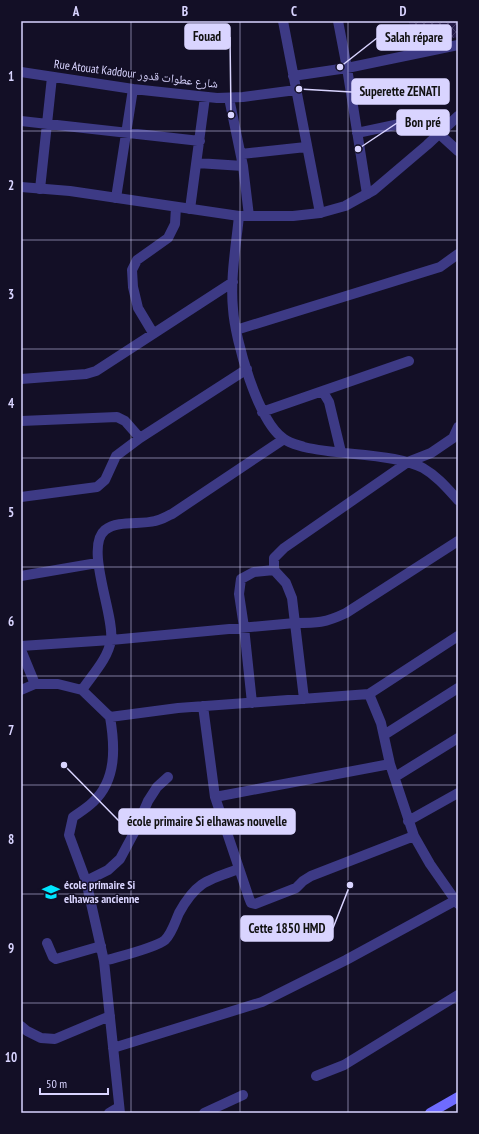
<svg xmlns="http://www.w3.org/2000/svg" width="479" height="1134" viewBox="0 0 479 1134" font-family="'PT Sans Narrow','Noto Naskh Arabic',sans-serif">
  <style>
    .building { fill: url(#building-cross-hatch) }
    .lines { fill: none; stroke-linecap: round; stroke-linejoin: round }
    .minor { stroke: #3d3a85; stroke-width: 10 }
    .tertiary { stroke: #3d3a85; stroke-width: 10 }
    .secondary { stroke: #6f6bff; stroke-width: 10 }
    .grid { fill: none; stroke: #d9d4ff; stroke-width: 1; stroke-opacity: 0.55 }
    .labels { text-anchor: middle; stroke-width: 3; stroke-linejoin: round; paint-order: stroke }
    .street-label { font-size: 12px; fill: #d9d4ff; stroke: #130f26 }
    .poi-label { font-size: 12px; font-weight: bold; fill: #d9d4ff; stroke: #130f26; text-anchor: start }
    .leader { fill: none; stroke: #d9d4ff; stroke-width: 1.5 }
    .callout-dot { fill: #d9d4ff; stroke: #130f26; stroke-width: 1.5 }
    .callout { fill: #d9d4ff; stroke: #d9d4ff; stroke-width: 1.5 }
    .callout-label { font-size: 13px; text-anchor: middle; font-weight: bold; fill: #111 }
    .neatline { fill: none; stroke: #d9d4ff; stroke-width: 1.5 }
    .grid-label { font-size: 13px; text-anchor: middle; font-weight: bold; fill: #d9d4ff }
  </style>
  <defs>
    <pattern id="building-cross-hatch" width="8" height="8" patternUnits="userSpaceOnUse"><rect width="8" height="8" fill="#241b47"/><path d="M0 0l8 8M0 8l8-8" fill="none" stroke="#433b63"/></pattern>
  </defs>
  <rect width="100%" height="100%" fill="#130f26"/>
  <!-- building -->
  <path class="building" d="M 409,21 L 458,21 L 458,37 L 413,45 Z"/>
  <g class="lines">
    <!-- minor -->
    <path class="minor" d="M 283,21 L 320,213
      M 338,21 L 347,68 L 367,194
      M 21,72 L 133,89 L 217,98 L 243,97 L 296,90
      M 293,76 L 347,68 L 458,45
      M 229,98 L 243,166 L 249,216
      M 21,121 L 200,141
      M 357,133 L 423,119 L 458,151
      M 241,154 L 306,147
      M 197,163 L 243,166
      M 40,189 L 52,77
      M 116,198 L 133,89
      M 190,209 L 205,97
      M 239,216 C 236,246 230,279 233,309 C 235,340 258,422 284,439 C 289,443 298,445 304,447 C 333,454 364,453 394,459 C 404,461 414,463 423,468 C 437,476 447,488 458,500
      M 236,330 L 440,267 L 458,254
      M 153,333 L 138,308 L 133,287 L 132,270 L 137,260 L 168,238 L 175,224 L 176,207
      M 21,379 L 86,374 L 96,371 L 233,282
      M 323,392 L 329,402 L 341,452
      M 262,412 L 409,361
      M 21,421 L 117,417 L 125,421 L 140,438
      M 21,497 L 97,487 L 105,480 L 116,456 L 140,438 L 247,369
      M 21,576 L 97,563
      M 21,646 L 111,640 L 295,623 C 317,623 325,623 346,613 L 458,541
      M 21,650 L 35,684
      M 21,690 L 35,684 L 58,684 L 82,690 L 110,717 C 115,746 117,780 93,802 C 87,808 80,812 73,817 L 69,835 L 86,881 L 104,961 L 120,1113
      M 82,690 C 92,675 108,659 111,640 C 115,616 84,547 105,530 C 118,520 140,525 155,521 C 161,520 167,516 172,514 L 284,439
      M 369,694 L 381,723 L 390,764 L 414,836 L 430,864 L 458,904
      M 304,699 L 292,598 L 286,583 L 274,570 L 274,558 L 284,548 L 408,462 L 431,453 L 453,438 L 458,427
      M 252,703 L 244,627 L 239,594 L 241,579 L 254,572 L 274,570
      M 203,706 L 215,797 L 390,764
      M 110,717 L 178,708 L 369,694 L 458,636
      M 384,735 L 458,688
      M 395,777 L 458,738
      M 215,797 L 249,898 L 251,903 L 255,904 L 296,888 L 303,881 L 311,876 L 414,836
      M 408,821 L 458,793
      M 86,881 L 108,870 L 120,859 L 135,831 L 148,801 L 157,787 L 168,777
      M 47,943 L 53,957 L 56,959 L 101,946
      M 104,961 C 117,957 156,948 165,940 C 172,933 175,922 179,913 C 196,882 207,880 239,869
      M 21,1026 L 27,1031 L 41,1038 L 55,1039 L 110,1016
      M 113,1048 L 262,1002 L 346,960 L 458,899
      M 316,1076 L 344,1065 L 458,995
      M 109,1113 L 119,1107
      M 204,1113 L 243,1095"/>
    <!-- tertiary -->
    <path class="tertiary" d="M 21,187 L 70,191 L 239,216 L 293,216 L 320,213 L 345,206 L 374,190 L 427,145 L 458,116"/>
    <!-- secondary -->
    <path class="secondary" d="M 430,1113 L 458,1097"/>
  </g>
  <!-- grid -->
  <path class="grid" d="M 131,21 L 131,1113M 240,21 L 240,1113M 348,21 L 348,1113M 21,131 L 458,131M 21,240 L 458,240M 21,349 L 458,349M 21,458 L 458,458M 21,567 L 458,567M 21,676 L 458,676M 21,785 L 458,785M 21,894 L 458,894M 21,1003 L 458,1003"/>
  <!-- icons -->
  <defs>
    <g id="school-bare" transform="scale(1.38)"><path d="M0-5L7-2L0 1L-7-2ZM-4 1L0 2.5L4 1V4Q0 6-4 4Z" fill="#00e5ff" stroke="#130f26" stroke-width="2.5" paint-order="stroke"/></g>
  </defs>
  <g fill-rule="evenodd">
    <use href="#school-bare" x="51" y="892"/>
  </g>
  <g class="labels">
    <!-- street labels -->
    <g class="street-label">
      <text transform="translate(136 74) rotate(7)" y="4">Rue Atouat Kaddour شارع عطوات قدور</text>
    </g>
    <!-- poi labels -->
    <g class="poi-label">
      <text x="64" y="889">école primaire Si<tspan x="64" dy="14">elhawas ancienne</tspan></text>
    </g>
  </g>
  <!-- callouts -->
  <path class="leader" d="M231 115L230 37M340 67L377 38M299 89L352 92M358 149L397 123M64 765L119 821M350 885L333 928"/>
  <g class="callout-dot">
    <circle cx="231" cy="115" r="4"/>
    <circle cx="340" cy="67" r="4"/>
    <circle cx="299" cy="89" r="4"/>
    <circle cx="358" cy="149" r="4"/>
    <circle cx="64" cy="765" r="4"/>
    <circle cx="350" cy="885" r="4"/>
  </g>
  <g class="callout">
    <rect x="185" y="24" width="45" height="25" rx="4"/>
    <rect x="377" y="25" width="74" height="25" rx="4"/>
    <rect x="352" y="79" width="97" height="25" rx="4"/>
    <rect x="397" y="110" width="52" height="25" rx="4"/>
    <rect x="119" y="809" width="176" height="25" rx="4"/>
    <rect x="241" y="916" width="92" height="25" rx="4"/>
  </g>
  <g class="callout-label">
    <text x="207" y="41">Fouad</text>
    <text x="414" y="42">Salah répare</text>
    <text x="400" y="96">Superette ZENATI</text>
    <text x="423" y="127">Bon pré</text>
    <text x="207" y="826">école primaire Si elhawas nouvelle</text>
    <text x="287" y="933">Cette 1850 HMD</text>
  </g>
  <!-- border -->
  <rect width="479" height="1134" fill="none" stroke="#130f26" stroke-width="44"/>
  <!-- scale -->
  <path d="M40 1088v6h68v-6" fill="none" stroke="#d9d4ff" stroke-width="2"/>
  <text x="46" y="1088" font-size="12" fill="#d9d4ff" stroke="#130f26" stroke-width="3" paint-order="stroke">50 m</text>
  <rect x="22" y="22" width="435" height="1090" class="neatline"/>
  <g class="grid-label">
    <text x="76" y="16">A</text>
    <text x="185" y="16">B</text>
    <text x="294" y="16">C</text>
    <text x="403" y="16">D</text>
    <text x="11" y="81">1</text>
    <text x="11" y="190">2</text>
    <text x="11" y="299">3</text>
    <text x="11" y="408">4</text>
    <text x="11" y="517">5</text>
    <text x="11" y="626">6</text>
    <text x="11" y="735">7</text>
    <text x="11" y="844">8</text>
    <text x="11" y="953">9</text>
    <text x="11" y="1062">10</text>
  </g>
</svg>
